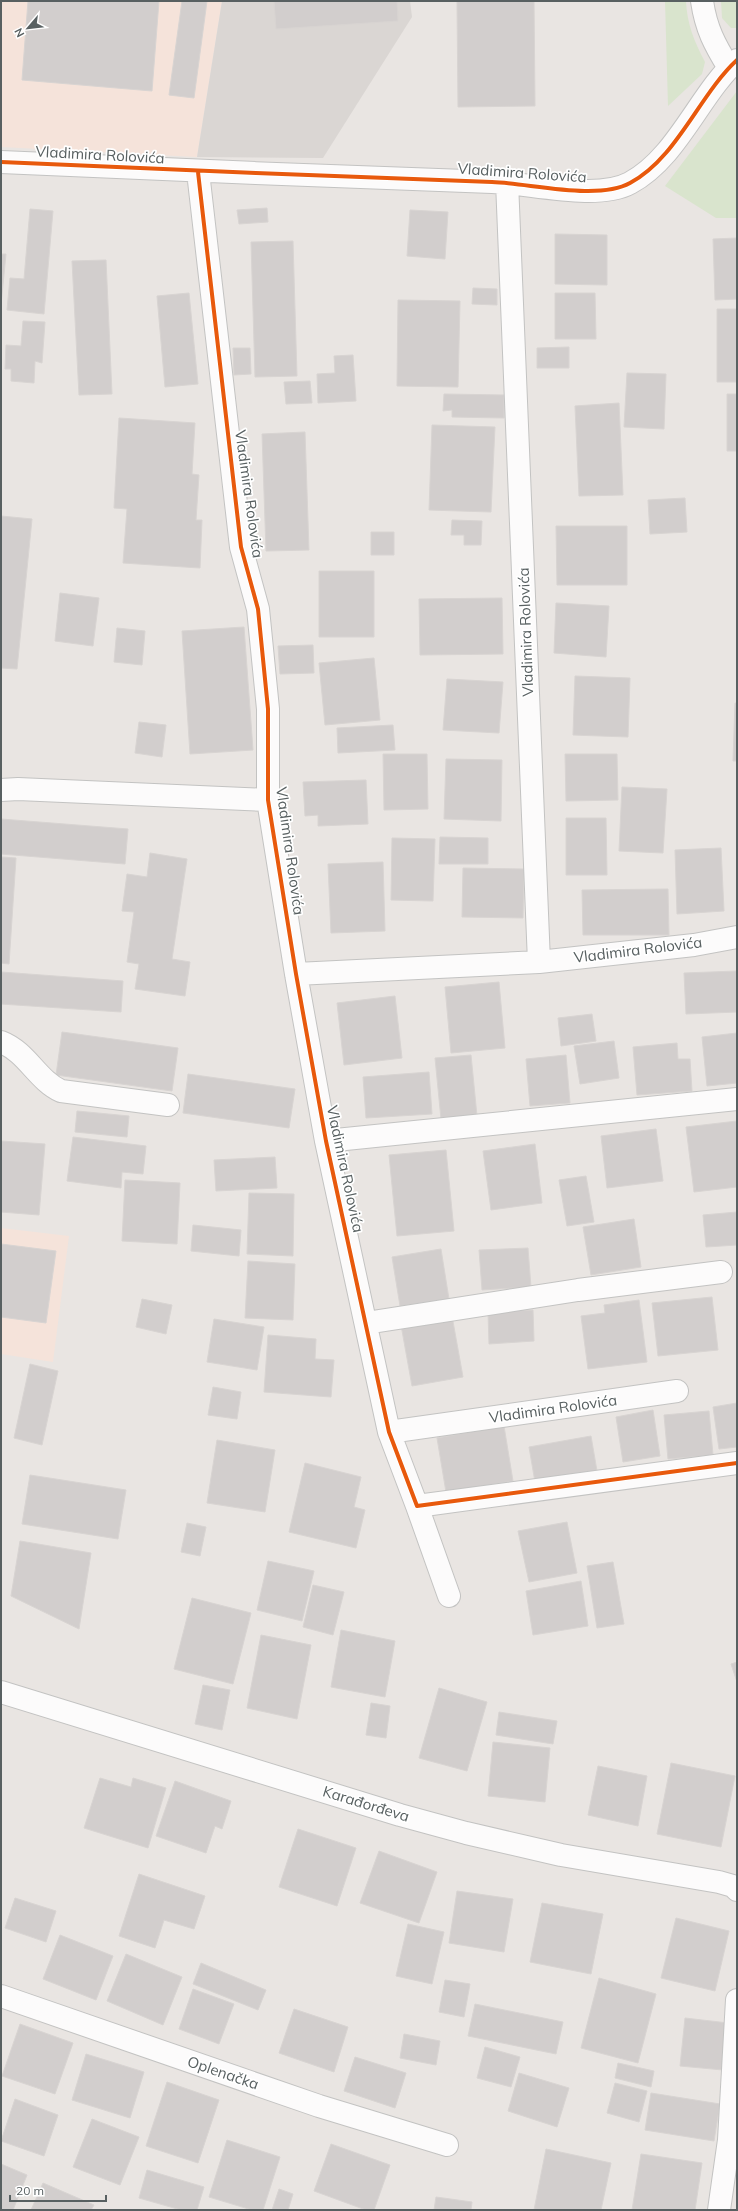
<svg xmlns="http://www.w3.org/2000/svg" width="738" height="2211" viewBox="0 0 738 2211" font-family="Mulish,sans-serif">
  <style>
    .commercial { fill: #f5e3da }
    .industrial { fill: #dad6d3 }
    .green { fill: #d9e4cd }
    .building { fill: #d2cecd; stroke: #d8d4d2 }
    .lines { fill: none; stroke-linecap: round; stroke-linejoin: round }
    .minor-casing { stroke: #c3c3c2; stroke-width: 24 }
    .minor { stroke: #fcfbfb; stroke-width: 22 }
    .cycleway-casing { stroke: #fff; stroke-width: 6 }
    .cycleway { stroke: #e8590c; stroke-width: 4 }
    .labels { text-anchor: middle; stroke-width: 3.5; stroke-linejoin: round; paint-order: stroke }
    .street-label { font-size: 15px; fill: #586061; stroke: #fff }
  </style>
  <rect width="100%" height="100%" fill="#e9e5e2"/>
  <!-- commercial -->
  <path class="commercial" d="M 1,1 L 222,1 L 197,157 L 1,147 Z
    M 1,1228 L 69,1236 L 53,1362 L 1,1354 Z"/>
  <!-- industrial -->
  <path class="industrial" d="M 222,1 L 410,1 L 412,17 L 323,158 L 197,157 Z"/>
  <!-- green -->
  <path class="green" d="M 665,1 L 686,1 C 687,24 694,41 705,62 L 702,74 L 668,106 Z
    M 721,1 L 737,1 L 737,28 L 731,28 L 722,18 Z
    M 737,91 L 737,218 L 716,218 L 665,186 Z"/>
  <!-- building -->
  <path class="building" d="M 28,1 L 159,1 L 152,91 L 22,80 Z
    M 182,1 L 207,1 L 194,98 L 169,95 Z
    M 274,1 L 397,1 L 398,21 L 276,29 Z
    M 457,1 L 534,1 L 535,106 L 458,107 Z
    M 267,208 L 268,222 L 239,224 L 237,210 Z
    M 30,209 L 53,211 L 44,314 L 7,310 L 10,278 L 24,279 Z
    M 410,210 L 448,212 L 445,259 L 407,256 Z
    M 555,234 L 607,235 L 607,285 L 555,284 Z
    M 737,238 L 737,299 L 715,300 L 713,239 Z
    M 293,241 L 297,376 L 255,377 L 251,242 Z
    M 1,254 L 6,254 L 1,305 Z
    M 106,260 L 112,394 L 79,395 L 72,261 Z
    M 473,288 L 497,289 L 497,305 L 472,304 Z
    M 189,293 L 198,384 L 165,387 L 157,296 Z
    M 555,293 L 595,293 L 596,339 L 555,339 Z
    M 398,300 L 460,301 L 458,387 L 397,386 Z
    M 717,309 L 737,309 L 737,382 L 717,382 Z
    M 23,321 L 45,322 L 42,363 L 35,361 L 34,383 L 11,381 L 11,369 L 5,369 L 6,345 L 21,346 Z
    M 569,347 L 569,368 L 537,368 L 537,348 Z
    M 233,348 L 250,348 L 251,374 L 234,375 Z
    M 353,355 L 356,401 L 318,403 L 317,374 L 335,373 L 334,356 Z
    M 627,373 L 666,374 L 664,429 L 624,427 Z
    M 310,381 L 312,403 L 286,404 L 284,382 Z
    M 444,394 L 504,395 L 504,418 L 452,417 L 452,410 L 443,411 Z
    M 727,394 L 737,394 L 737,451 L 727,451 Z
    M 619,403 L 623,495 L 579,496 L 575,406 Z
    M 119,418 L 195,423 L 192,474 L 199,475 L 196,520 L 202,520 L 200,568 L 123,563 L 127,509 L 114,508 Z
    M 432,425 L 495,427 L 491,512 L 429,510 Z
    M 305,432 L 309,550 L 266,551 L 262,434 Z
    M 685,498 L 687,532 L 650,534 L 648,500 Z
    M 1,516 L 32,519 L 17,669 L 1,668 Z
    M 452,520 L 482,521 L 481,545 L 464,545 L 464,535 L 451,535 Z
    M 556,526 L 627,526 L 627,585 L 557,585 Z
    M 371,532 L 394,532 L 394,555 L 371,555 Z
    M 319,571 L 374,571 L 374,637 L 319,637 Z
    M 60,593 L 99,598 L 93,646 L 55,641 Z
    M 502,598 L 503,654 L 420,655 L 419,599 Z
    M 556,603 L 609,606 L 606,657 L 554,653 Z
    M 244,627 L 253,750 L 190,754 L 182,631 Z
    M 117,628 L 145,631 L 142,665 L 114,662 Z
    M 313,645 L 314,673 L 280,674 L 278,646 Z
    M 374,658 L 380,720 L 325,725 L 319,663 Z
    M 575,676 L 630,678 L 628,737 L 573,735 Z
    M 447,679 L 503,682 L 499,733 L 443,730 Z
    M 735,703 L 737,703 L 737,761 L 733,761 Z
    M 139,722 L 166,725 L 162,757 L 135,753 Z
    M 393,725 L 395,750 L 338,753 L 337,728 Z
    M 383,754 L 427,754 L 428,809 L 384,810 Z
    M 565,754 L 617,754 L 618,800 L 566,801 Z
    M 446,759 L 502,760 L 501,821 L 444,819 Z
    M 366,780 L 368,824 L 318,826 L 318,815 L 305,816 L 303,782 Z
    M 622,787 L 667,789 L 663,853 L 619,851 Z
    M 566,818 L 606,818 L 607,875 L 566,875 Z
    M 1,819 L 128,829 L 125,864 L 1,854 Z
    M 440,837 L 488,838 L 488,864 L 439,864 Z
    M 392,838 L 435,839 L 433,901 L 391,900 Z
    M 721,848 L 724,911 L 677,914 L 675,850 Z
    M 150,853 L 187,859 L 172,959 L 190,962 L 185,996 L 135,989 L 139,964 L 127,962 L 134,912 L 122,911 L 127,874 L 147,877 Z
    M 1,857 L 16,858 L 9,964 L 1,963 Z
    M 383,862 L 385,931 L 331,933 L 328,864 Z
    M 463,868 L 524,869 L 523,918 L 462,917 Z
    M 668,889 L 669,935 L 583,935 L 582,890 Z
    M 737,971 L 737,1012 L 686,1014 L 684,973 Z
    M 1,972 L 123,981 L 121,1012 L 1,1004 Z
    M 499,982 L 505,1048 L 451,1053 L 445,987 Z
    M 395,996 L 402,1058 L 344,1065 L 337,1003 Z
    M 592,1014 L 596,1041 L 561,1046 L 558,1018 Z
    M 62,1032 L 178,1048 L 172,1091 L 56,1075 Z
    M 737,1033 L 737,1083 L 707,1086 L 702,1037 Z
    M 614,1041 L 619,1078 L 580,1084 L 574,1046 Z
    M 677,1043 L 678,1059 L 690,1059 L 692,1091 L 637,1095 L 633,1047 Z
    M 471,1055 L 477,1116 L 441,1119 L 435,1058 Z
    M 566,1055 L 570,1103 L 530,1106 L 526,1059 Z
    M 429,1072 L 432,1114 L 366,1118 L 363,1077 Z
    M 188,1074 L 295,1089 L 289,1128 L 183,1113 Z
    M 77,1111 L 129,1116 L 127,1137 L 75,1132 Z
    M 737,1121 L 737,1187 L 694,1192 L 686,1127 Z
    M 656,1129 L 663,1181 L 607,1188 L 601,1136 Z
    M 73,1137 L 146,1146 L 143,1174 L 122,1172 L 121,1188 L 67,1181 Z
    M 1,1141 L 45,1144 L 39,1215 L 1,1212 Z
    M 535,1144 L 542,1203 L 491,1210 L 483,1151 Z
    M 446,1150 L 454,1231 L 397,1236 L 389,1155 Z
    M 275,1157 L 277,1188 L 216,1191 L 214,1160 Z
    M 586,1176 L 594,1222 L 567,1226 L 559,1180 Z
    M 125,1180 L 180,1183 L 177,1244 L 122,1241 Z
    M 249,1193 L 294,1194 L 293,1256 L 247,1254 Z
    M 737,1212 L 737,1245 L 706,1247 L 703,1215 Z
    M 634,1219 L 641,1267 L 591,1275 L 583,1227 Z
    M 193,1225 L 241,1230 L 239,1256 L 191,1251 Z
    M 1,1244 L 56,1251 L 46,1323 L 1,1317 Z
    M 528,1248 L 531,1287 L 482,1290 L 479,1250 Z
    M 441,1249 L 449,1299 L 400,1306 L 392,1257 Z
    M 248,1261 L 295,1264 L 293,1320 L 245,1318 Z
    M 712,1297 L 718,1350 L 658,1356 L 652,1303 Z
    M 142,1299 L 172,1305 L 166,1334 L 136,1327 Z
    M 639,1300 L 647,1362 L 588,1369 L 581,1316 L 605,1313 L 604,1305 Z
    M 533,1310 L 534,1341 L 489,1344 L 488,1312 Z
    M 452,1316 L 463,1377 L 412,1386 L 401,1325 Z
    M 214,1319 L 264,1327 L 257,1370 L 207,1362 Z
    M 268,1335 L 316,1339 L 315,1359 L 334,1360 L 331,1397 L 264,1392 Z
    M 30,1364 L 58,1371 L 42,1445 L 14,1438 Z
    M 213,1387 L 241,1392 L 237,1419 L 208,1415 Z
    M 737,1403 L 737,1447 L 719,1449 L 713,1407 Z
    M 653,1410 L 660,1456 L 623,1462 L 616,1417 Z
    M 709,1411 L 713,1455 L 668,1459 L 664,1415 Z
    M 504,1426 L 513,1481 L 446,1492 L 437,1438 Z
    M 591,1436 L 597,1471 L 535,1482 L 529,1447 Z
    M 217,1440 L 275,1450 L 265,1512 L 207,1503 Z
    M 305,1463 L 361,1477 L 354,1507 L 365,1510 L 356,1548 L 289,1532 Z
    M 30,1475 L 126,1490 L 118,1539 L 22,1524 Z
    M 567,1522 L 577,1573 L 529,1582 L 518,1531 Z
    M 187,1523 L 206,1527 L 200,1556 L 181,1552 Z
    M 20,1541 L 91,1553 L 79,1629 L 11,1596 Z
    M 268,1561 L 314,1571 L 302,1621 L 257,1610 Z
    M 613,1562 L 624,1624 L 597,1628 L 587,1566 Z
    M 581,1581 L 588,1626 L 533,1635 L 526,1591 Z
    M 313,1585 L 344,1592 L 333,1635 L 303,1627 Z
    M 192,1598 L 251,1613 L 233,1684 L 174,1669 Z
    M 341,1630 L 395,1641 L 385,1697 L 331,1687 Z
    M 261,1635 L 311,1645 L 297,1719 L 247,1708 Z
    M 737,1662 L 737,1682 L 731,1664 Z
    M 203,1685 L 230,1690 L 222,1730 L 195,1724 Z
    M 439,1688 L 487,1702 L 467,1771 L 419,1758 Z
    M 371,1703 L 390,1706 L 386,1738 L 366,1735 Z
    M 499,1712 L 557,1721 L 553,1744 L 496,1735 Z
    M 493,1742 L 550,1748 L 545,1802 L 488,1796 Z
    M 671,1763 L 735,1776 L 721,1847 L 657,1834 Z
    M 598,1766 L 647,1776 L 638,1826 L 588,1815 Z
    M 100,1778 L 131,1787 L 133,1778 L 166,1788 L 148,1848 L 84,1828 Z
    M 175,1781 L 231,1801 L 222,1829 L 215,1826 L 206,1853 L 156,1836 Z
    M 298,1829 L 356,1848 L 337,1906 L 279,1887 Z
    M 379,1851 L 437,1872 L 419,1923 L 360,1903 Z
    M 139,1874 L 205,1896 L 194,1929 L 164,1920 L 155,1948 L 119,1936 Z
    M 457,1891 L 513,1899 L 504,1952 L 449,1943 Z
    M 15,1898 L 56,1911 L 46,1942 L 5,1928 Z
    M 542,1903 L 603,1914 L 591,1974 L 530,1962 Z
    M 676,1918 L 729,1931 L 715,1991 L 661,1978 Z
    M 408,1924 L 444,1932 L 432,1984 L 396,1976 Z
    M 60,1935 L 113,1956 L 96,2000 L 43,1979 Z
    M 126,1954 L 182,1977 L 163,2025 L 107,2001 Z
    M 201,1963 L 266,1990 L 258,2010 L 193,1984 Z
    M 599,1978 L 656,1994 L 638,2063 L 581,2048 Z
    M 445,1980 L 470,1984 L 464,2017 L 439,2012 Z
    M 193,1989 L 234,2004 L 219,2044 L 179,2029 Z
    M 475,2004 L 563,2022 L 556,2054 L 468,2036 Z
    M 294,2009 L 348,2027 L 334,2072 L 279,2053 Z
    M 685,2018 L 728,2023 L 723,2070 L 680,2066 Z
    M 20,2024 L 73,2043 L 55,2094 L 2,2076 Z
    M 404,2034 L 440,2041 L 436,2065 L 400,2058 Z
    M 485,2047 L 520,2057 L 511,2087 L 477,2078 Z
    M 86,2054 L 144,2072 L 130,2118 L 72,2100 Z
    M 355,2057 L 406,2073 L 395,2108 L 344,2091 Z
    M 618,2063 L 654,2071 L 651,2087 L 615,2078 Z
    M 519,2073 L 569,2088 L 557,2127 L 508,2111 Z
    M 167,2082 L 219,2100 L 198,2163 L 146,2146 Z
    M 615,2083 L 647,2091 L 639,2122 L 607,2113 Z
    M 651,2093 L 720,2104 L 714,2141 L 645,2130 Z
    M 15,2099 L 58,2115 L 44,2156 L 1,2141 Z
    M 92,2119 L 139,2137 L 120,2185 L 73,2167 Z
    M 227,2140 L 280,2157 L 263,2210 L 252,2210 L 209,2197 Z
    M 331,2144 L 390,2165 L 374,2210 L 366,2210 L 314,2191 Z
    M 546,2149 L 611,2163 L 601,2210 L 534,2210 Z
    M 641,2154 L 702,2163 L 695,2210 L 632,2210 Z
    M 1,2164 L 27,2175 L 13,2210 L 1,2210 Z
    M 147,2170 L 204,2187 L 197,2210 L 181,2210 L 139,2198 Z
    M 43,2183 L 94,2205 L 91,2210 L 31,2210 Z
    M 279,2189 L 293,2194 L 288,2210 L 272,2210 Z
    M 436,2197 L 472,2202 L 471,2210 L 434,2210 Z"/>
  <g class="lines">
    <!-- minor casing -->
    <g class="minor-casing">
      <path id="minor" d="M 702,1 C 706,29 715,45 729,68
        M 1,162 C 165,170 328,176 492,182 C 529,183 597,201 630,183 C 677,158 699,95 737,60
        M 198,172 L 241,547 L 258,609 L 268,709 L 268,800 L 296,974 L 326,1141 L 389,1432 L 417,1506 L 737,1463
        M 507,182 L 539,962
        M 1,790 L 18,789 L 268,800
        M 296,974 L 539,962 L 694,945 L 737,937
        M 1,1042 C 27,1052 37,1080 61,1091 L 168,1105
        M 326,1141 L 737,1099
        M 366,1323 L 578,1290 L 721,1272
        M 389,1432 L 677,1391
        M 417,1506 L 449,1596
        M 1,1692 L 400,1815 L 466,1833 L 561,1855 L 719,1882 L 733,1886 L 737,1890
        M 1,1996 L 319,2106 L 447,2145
        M 719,2210 L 729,2140 L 737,2000"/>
    </g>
    <!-- minor -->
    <use href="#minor" class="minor"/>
    <!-- cycleway casing -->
    <g class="cycleway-casing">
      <path id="cycleway" d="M 1,162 C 165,170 328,176 492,182 C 529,183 597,201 630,183 C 677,158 699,95 737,60
        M 198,172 L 241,547 L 258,609 L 268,709 L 268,800 L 296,974 L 326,1141 L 389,1432 L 417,1506 L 737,1463"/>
    </g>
    <!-- cycleway -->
    <use href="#cycleway" class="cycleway"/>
  </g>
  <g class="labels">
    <!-- street labels -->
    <g class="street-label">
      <text transform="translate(100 155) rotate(3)" y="5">Vladimira Rolovića</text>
      <text transform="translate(522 173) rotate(4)" y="5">Vladimira Rolovića</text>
      <text transform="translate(249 494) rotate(82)" y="5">Vladimira Rolovića</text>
      <text transform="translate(526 632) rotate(-92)" y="5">Vladimira Rolovića</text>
      <text transform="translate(290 851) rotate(82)" y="5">Vladimira Rolovića</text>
      <text transform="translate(638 950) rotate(-7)" y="5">Vladimira Rolovića</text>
      <text transform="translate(345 1169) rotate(78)" y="5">Vladimira Rolovića</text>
      <text transform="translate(553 1409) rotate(-8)" y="5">Vladimira Rolovića</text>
      <text transform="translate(366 1804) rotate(17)" y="5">Karađorđeva</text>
      <text transform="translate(223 2073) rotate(19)" y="5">Oplenačka</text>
    </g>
  </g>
  <!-- border -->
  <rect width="738" height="2211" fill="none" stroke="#586061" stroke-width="4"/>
  <!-- north arrow -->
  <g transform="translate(28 28) rotate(242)" stroke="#ffffff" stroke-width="3" paint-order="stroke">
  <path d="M0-3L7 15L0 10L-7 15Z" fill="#586061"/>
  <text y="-6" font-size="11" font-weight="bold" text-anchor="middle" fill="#586061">N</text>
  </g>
  <!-- scale -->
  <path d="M10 2195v6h96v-6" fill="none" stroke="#586061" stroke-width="2"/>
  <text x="16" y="2195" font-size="12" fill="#586061" stroke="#ffffff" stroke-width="3" paint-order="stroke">20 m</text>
</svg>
